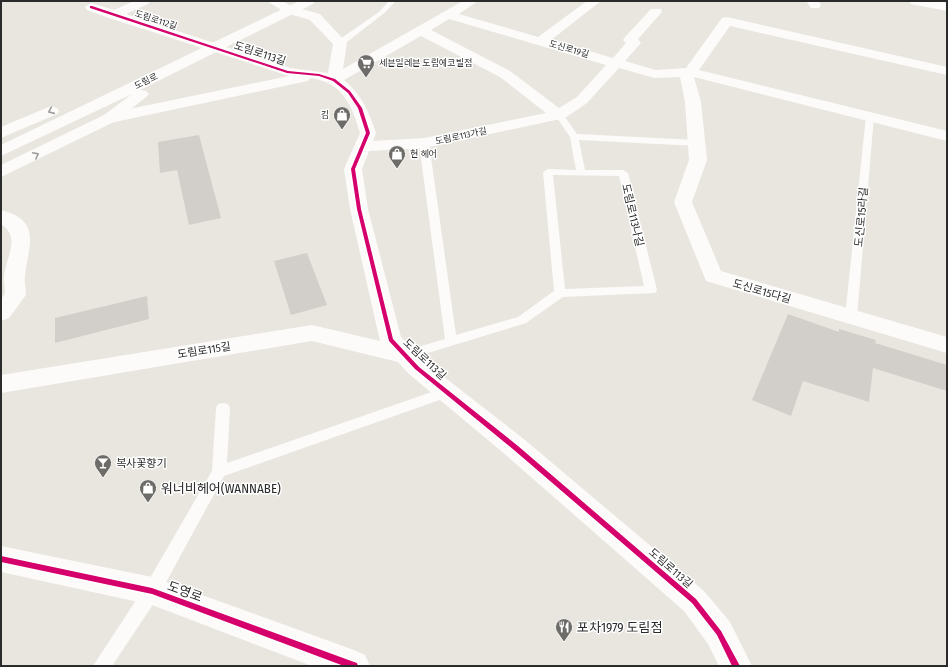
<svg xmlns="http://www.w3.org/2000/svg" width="948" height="667" viewBox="0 0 948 667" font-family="'Fira Sans Condensed','Noto Sans KR',sans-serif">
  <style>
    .building { fill: #d2cfca }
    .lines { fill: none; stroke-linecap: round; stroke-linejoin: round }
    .service { fill: #fcfbfa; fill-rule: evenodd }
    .minor { fill: #fcfbfa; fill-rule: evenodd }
    .tertiary { fill: #fcfbfa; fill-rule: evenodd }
    .secondary { fill: #fcfbfa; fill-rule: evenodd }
    .cycleway-casing { stroke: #fff; stroke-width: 3 }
    .cycleway { fill: #d6006c; fill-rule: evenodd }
    .oneway { stroke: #9e9d9c }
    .labels { text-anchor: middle; stroke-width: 3; stroke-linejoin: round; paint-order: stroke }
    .far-street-label { font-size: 9px; fill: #2a2a2a; stroke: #fff }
    .far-poi-label { font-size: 9px; fill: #2a2a2a; stroke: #fff; text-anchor: start }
    .street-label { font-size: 11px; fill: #2a2a2a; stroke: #fff }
    .poi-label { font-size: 11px; fill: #2a2a2a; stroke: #fff; text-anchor: start }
    .near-poi-label { font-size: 13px; fill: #2a2a2a; stroke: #fff; text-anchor: start }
    .near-street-label { font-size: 13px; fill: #2a2a2a; stroke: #fff }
  </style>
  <rect width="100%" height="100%" fill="#e9e6df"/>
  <!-- building -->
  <path class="building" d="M 199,135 L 221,218 L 189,225 L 177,170 L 160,173 L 158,142 Z
    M 307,253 L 327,305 L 291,315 L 274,261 Z
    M 147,296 L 149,319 L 55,343 L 55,318 Z
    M 788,314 L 839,332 L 839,329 L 876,340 L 875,343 L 947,365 L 947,391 L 873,368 L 869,402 L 803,381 L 791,416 L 752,400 Z"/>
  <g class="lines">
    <!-- service -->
    <path class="service" d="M 389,1 L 396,1 L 383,14 L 343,45 L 337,45 L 337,41 L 379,12 Z
      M 559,112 L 562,113 L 577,134 L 697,140 L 702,143 L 697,146 L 579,140 L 585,170 L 623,170 L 628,173 L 657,290 L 655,293 L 563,297 L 526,323 L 405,360 L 401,358 L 399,355 L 401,352 L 445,339 L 419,143 L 424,140 L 429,143 L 456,335 L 518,317 L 554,291 L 543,172 L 548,169 L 576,170 L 570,137 L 555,115 ZM 553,175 L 619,176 L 644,286 L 565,289 Z
      M 870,113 L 874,116 L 857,317 L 855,320 L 847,320 L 845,317 L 866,116 Z
      M 446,387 L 451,388 L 452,392 L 451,396 L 224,476 L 158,597 L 112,666 L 93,666 L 146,585 L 212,471 L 216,408 L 218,404 L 223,403 L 228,404 L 230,408 L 227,463 Z"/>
    <!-- minor -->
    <path class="minor" d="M 134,1 L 150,1 L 148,4 L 126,14 L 290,68 L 328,73 L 333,44 L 310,20 L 286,13 L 267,1 L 282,1 L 294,7 L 320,14 L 347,43 L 343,69 L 463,1 L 478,1 L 459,14 L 538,37 L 587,1 L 601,1 L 551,40 L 613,58 L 626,43 L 623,40 L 625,37 L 651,9 L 661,9 L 662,12 L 638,39 L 641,43 L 625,61 L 656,70 L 686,68 L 722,18 L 727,17 L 947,67 L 947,75 L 730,26 L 699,70 L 947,131 L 947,141 L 694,77 L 701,102 L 707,160 L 692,202 L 721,271 L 947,337 L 947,353 L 706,281 L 674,202 L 689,160 L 685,102 L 680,77 L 655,78 L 619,68 L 587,103 L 565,118 L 424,148 L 369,151 L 362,169 L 368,209 L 401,337 L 425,362 L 525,440 L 704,591 L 730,622 L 752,666 L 719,666 L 708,644 L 684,611 L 507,456 L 409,374 L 398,362 L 312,341 L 1,393 L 1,375 L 312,325 L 380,341 L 350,209 L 344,169 L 360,133 C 352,106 343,82 310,78 L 308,81 L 303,82 L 110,123 L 104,121 L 102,118 L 104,115 L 110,113 L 289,76 L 109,18 L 87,10 L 85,7 L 91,3 L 114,10 ZM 449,19 L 606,65 L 577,97 L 559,108 L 510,71 L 431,30 ZM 421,36 L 500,77 L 546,113 L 424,138 L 373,141 L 376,133 C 369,112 362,95 344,80 Z
      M 806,1 L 818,1 L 821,5 L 819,8 L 811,8 Z
      M 909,1 L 935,1 L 947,3 L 947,11 L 911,4 Z
      M 1,210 C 43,221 28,246 25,276 C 24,282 26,289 26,295 L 9,318 L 1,321 L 1,299 L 5,294 C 5,289 4,283 4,278 C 5,258 22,238 1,224 Z"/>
    <!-- tertiary -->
    <path class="tertiary" d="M 1,546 L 152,577 L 354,650 L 365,655 L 370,666 L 312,666 L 152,605 L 1,572 Z"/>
    <!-- secondary -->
    <path class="secondary" d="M 299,1 L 315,1 L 313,4 L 140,90 L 146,91 L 149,94 L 146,97 L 116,121 L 1,177 L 1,165 L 104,115 L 132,94 L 1,156 L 1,145 Z
      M 51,106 L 57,108 L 59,111 L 57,114 L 1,138 L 1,127 Z"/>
    <!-- cycleway casing -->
    <g class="cycleway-casing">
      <path id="cycleway" d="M 90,6 L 92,6 L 288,71 L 319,74 L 335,79 L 350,91 L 362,108 L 370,133 L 355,169 L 361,209 L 393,339 L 419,367 L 518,446 L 696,599 L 721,631 L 740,666 L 732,666 L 717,635 L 692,603 L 514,450 L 415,369 L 389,341 L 357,209 L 351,169 L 366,133 L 358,108 L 348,93 L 333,81 L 319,76 L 287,73 L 90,8 Z
        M 1,556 L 152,588 L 354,662 L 357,663 L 358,666 L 344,666 L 152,594 L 1,562 Z"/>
    </g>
    <!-- cycleway -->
    <use href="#cycleway" class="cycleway"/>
  </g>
  <!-- one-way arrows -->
  <defs><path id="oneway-chevron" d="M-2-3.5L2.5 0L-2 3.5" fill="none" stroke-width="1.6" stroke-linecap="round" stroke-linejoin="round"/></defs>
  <g class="oneway">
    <use href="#oneway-chevron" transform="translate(51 111) rotate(156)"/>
    <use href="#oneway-chevron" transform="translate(36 155) rotate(-27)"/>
  </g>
  <!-- icons -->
  <defs>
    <g id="supermarket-pin" transform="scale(0.9)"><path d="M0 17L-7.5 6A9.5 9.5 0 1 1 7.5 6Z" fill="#6d6c69" stroke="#fff"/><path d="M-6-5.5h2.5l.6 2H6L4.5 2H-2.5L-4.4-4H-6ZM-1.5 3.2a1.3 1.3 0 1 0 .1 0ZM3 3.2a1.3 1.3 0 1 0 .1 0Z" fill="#fff"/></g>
    <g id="shop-pin" transform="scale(0.9)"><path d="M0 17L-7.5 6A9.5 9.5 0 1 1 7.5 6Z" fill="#6d6c69" stroke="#fff"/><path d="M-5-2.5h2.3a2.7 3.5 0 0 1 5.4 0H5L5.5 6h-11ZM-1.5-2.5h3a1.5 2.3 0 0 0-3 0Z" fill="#fff"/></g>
    <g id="bar-pin" transform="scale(0.9)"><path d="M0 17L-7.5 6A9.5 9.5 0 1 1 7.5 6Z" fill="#6d6c69" stroke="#fff"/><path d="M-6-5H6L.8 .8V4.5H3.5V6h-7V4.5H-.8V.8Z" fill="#fff"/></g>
    <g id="restaurant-pin" transform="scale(0.9)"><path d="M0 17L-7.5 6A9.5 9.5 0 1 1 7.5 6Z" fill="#6d6c69" stroke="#fff"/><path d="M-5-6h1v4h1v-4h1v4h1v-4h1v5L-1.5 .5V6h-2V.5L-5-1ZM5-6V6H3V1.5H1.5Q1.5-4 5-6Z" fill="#fff"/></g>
  </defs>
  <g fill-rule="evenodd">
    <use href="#supermarket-pin" x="366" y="63"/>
    <use href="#shop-pin" x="342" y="115"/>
    <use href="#shop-pin" x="397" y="154"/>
    <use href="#bar-pin" x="103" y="463"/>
    <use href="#shop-pin" x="148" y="488"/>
    <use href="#restaurant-pin" x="564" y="627"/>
  </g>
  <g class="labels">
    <!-- far-street labels -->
    <g class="far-street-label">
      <text transform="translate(156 20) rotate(18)" y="3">도림로112길</text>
      <text transform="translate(569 49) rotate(16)" y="3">도신로19길</text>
      <text transform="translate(146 81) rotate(-26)" y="3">도림로</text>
      <text transform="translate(461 136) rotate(-12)" y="3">도림로113가길</text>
    </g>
    <!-- far-poi labels -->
    <g class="far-poi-label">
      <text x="379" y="66">세븐일레븐 도림에코빌점</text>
      <text x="329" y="118" text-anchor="end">김</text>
      <text x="410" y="157">현 헤어</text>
    </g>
    <!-- street labels -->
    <g class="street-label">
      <text transform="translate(260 53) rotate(18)" y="4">도림로113길</text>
      <text transform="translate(633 215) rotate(77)" y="4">도림로113나길</text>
      <text transform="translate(861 217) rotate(-85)" y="4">도신로15라길</text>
      <text transform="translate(762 291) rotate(16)" y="4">도신로15다길</text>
      <text transform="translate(204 350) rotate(-9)" y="4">도림로115길</text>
      <text transform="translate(425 359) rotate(43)" y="4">도림로113길</text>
      <text transform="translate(671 568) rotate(41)" y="4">도림로113길</text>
    </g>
    <!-- poi labels -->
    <g class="poi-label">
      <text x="116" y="467">복사꽃향기</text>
    </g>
    <!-- near-poi labels -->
    <g class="near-poi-label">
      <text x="161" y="493">워너비헤어(WANNABE)</text>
      <text x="577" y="632">포차1979 도림점</text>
    </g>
    <!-- near-street labels -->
    <g class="near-street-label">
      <text transform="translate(185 591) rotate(20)" y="5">도영로</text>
    </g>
  </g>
  <!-- border -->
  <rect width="948" height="667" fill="none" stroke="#2a2a2a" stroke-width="4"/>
</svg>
